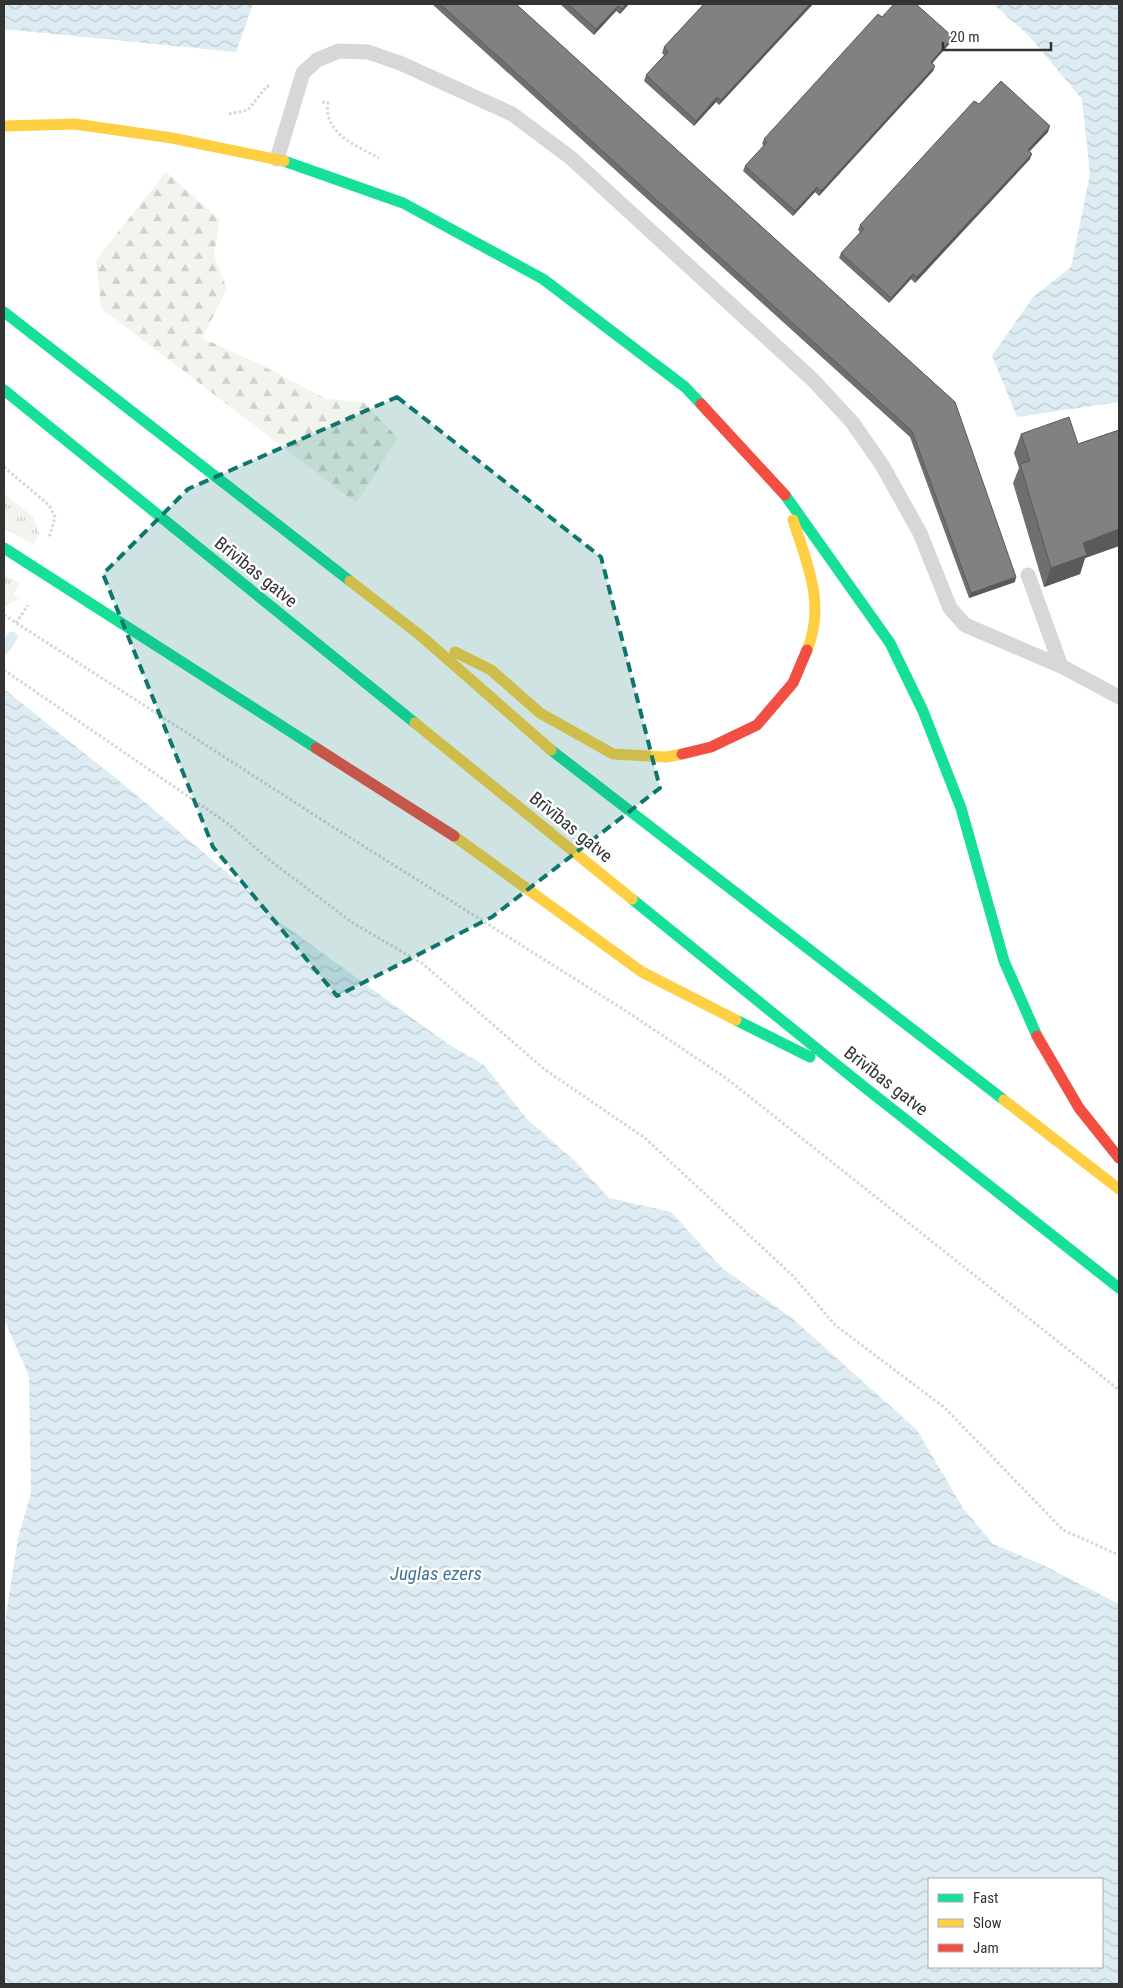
<svg xmlns="http://www.w3.org/2000/svg" width="1123" height="1988" viewBox="0 0 1123 1988" font-family="'Roboto Condensed',sans-serif">
  <style>
    .grass { fill: url(#grass-tufts) }
    .forest { fill: url(#forest-firs) }
    .water { fill: url(#water-waves); fill-rule: evenodd }
    .lines { fill: none; stroke-linecap: round; stroke-linejoin: round }
    .stream { stroke: #ddebf3; stroke-width: 11 }
    .path { stroke: #d6d6d6; stroke-width: 3; stroke-dasharray: 2.5 2.5; stroke-linecap: butt }
    .lane { stroke: #d7d7d7; stroke-width: 15 }
    .fast { stroke: #16e098; stroke-width: 11 }
    .slow { stroke: #ffcf43; stroke-width: 11 }
    .jam { stroke: #f24e42; stroke-width: 11 }
    .wall { fill: #6f6f6f }
    .shaded-wall { fill: #5a5a5a }
    .building { fill: #818181; stroke: #5a5a5a }
    .marked { fill: #0f766e; fill-opacity: 0.2; stroke: #0f766e; stroke-width: 4; stroke-dasharray: 10 6; stroke-linejoin: round }
    .labels { text-anchor: middle; stroke-width: 5; stroke-linejoin: round; paint-order: stroke }
    .street-label { font-size: 18px; fill: #333; stroke: #fff }
    .water-label { font-size: 19px; font-style: italic; fill: #3f7597; stroke: #fff }
  </style>
  <defs>
    <pattern id="grass-tufts" width="24" height="20" patternUnits="userSpaceOnUse" patternTransform="scale(1.25)"><rect width="24" height="20" fill="#f1f5ed"/><path d="M3 7l-1-3M5 7V3M7 7l1-3M15 17l-1-3M17 17v-4M19 17l1-3" fill="none" stroke="#cfd2cc"/></pattern>
    <pattern id="forest-firs" width="22" height="20" patternUnits="userSpaceOnUse" patternTransform="scale(1.25)"><rect width="22" height="20" fill="#f1f5ed"/><path d="M5 1l3.5 6h-7zM16 11l3.5 6h-7z" fill="#cfd2cc"/></pattern>
    <pattern id="water-waves" width="16" height="10" patternUnits="userSpaceOnUse" patternTransform="scale(1.25)"><rect width="16" height="10" fill="#ddebf3"/><path d="M0 5q4-4 8 0t8 0" fill="none" stroke="#becad1"/></pattern>
  </defs>
  <rect width="100%" height="100%" fill="#fff"/>
  <!-- grass -->
  <path class="grass" d="M 4,493 L 33,517 L 40,535 L 33,545 L 4,528 Z
    M 4,574 L 20,584 L 13,594 L 21,599 L 6,605 L 4,604 Z"/>
  <!-- forest -->
  <path class="forest" d="M 166,172 L 220,220 L 214,255 L 227,289 L 202,338 L 257,363 L 327,399 L 363,402 L 398,438 L 356,503 L 101,308 L 96,260 Z"/>
  <!-- water -->
  <path class="water" d="M 4,4 L 253,4 L 236,52 L 4,29 Z
    M 993,4 L 1119,4 L 1119,402 L 1017,417 L 992,356 L 1033,297 L 1071,267 L 1090,174 L 1082,99 L 1028,35 Z
    M 4,689 L 133,792 L 252,894 L 277,920 L 448,1044 L 484,1065 L 527,1119 L 576,1162 L 609,1198 L 671,1212 L 721,1267 L 793,1319 L 917,1430 L 963,1508 L 993,1544 L 1039,1563 L 1119,1604 L 1119,1984 L 4,1984 L 4,1628 L 18,1538 L 31,1493 L 29,1376 L 4,1319 ZM 929,1879 L 1102,1879 L 1102,1967 L 929,1967 Z"/>
  <g class="lines">
    <!-- stream -->
    <path class="stream" d="M 4,649 L 12,637"/>
    <!-- path -->
    <path class="path" d="M 322,102 L 328,103 C 323,133 357,146 379,158
      M 229,114 L 248,110 L 267,86 L 271,87
      M 4,467 L 49,505 L 55,517 L 49,538
      M 4,615 L 319,818 L 626,1011 L 726,1078 L 1119,1390
      M 16,623 L 28,605
      M 4,670 L 227,823 L 272,862 L 353,923 L 423,964 L 544,1069 L 645,1138 L 794,1277 L 835,1325 L 945,1408 L 1063,1530 L 1119,1555"/>
    <!-- lane -->
    <path class="lane" d="M 277,159 L 303,73 L 317,60 L 339,51 L 368,52 L 400,63 L 512,114 L 571,158 L 813,380 L 852,422 L 882,465 L 920,533 L 950,608 L 965,625 L 1061,666 L 1119,697
      M 1028,575 L 1061,666"/>
    <!-- fast -->
    <path class="fast" d="M 284,161 L 403,203 L 543,279 L 685,387 L 701,404
      M 4,312 L 350,581
      M 4,390 L 415,723
      M 785,495 L 890,643 L 923,711 L 961,808 L 1004,961 L 1037,1036
      M 4,548 L 316,748
      M 551,750 L 1004,1100
      M 632,899 L 858,1082 L 1119,1288
      M 736,1020 L 810,1057"/>
    <!-- slow -->
    <path class="slow" d="M 4,126 L 75,124 L 172,138 L 284,161
      M 793,520 C 807,563 826,605 807,650
      M 350,581 L 421,636 L 551,750
      M 455,652 L 491,670 L 540,713 L 613,754 L 666,757 L 682,754
      M 415,723 L 632,899
      M 454,836 L 642,972 L 736,1020
      M 1004,1100 L 1119,1189"/>
    <!-- jam -->
    <path class="jam" d="M 701,404 L 785,495
      M 316,748 L 454,836
      M 682,754 L 711,747 L 757,725 L 793,683 L 807,650
      M 1037,1036 L 1079,1108 L 1119,1158"/>
  </g>
  <!-- wall -->
  <path class="wall" d="M 432,4 L 516,4 L 955,402 L 1015,582 L 969,598 L 910,437 Z
    M 560,4 L 629,4 L 620,14 L 616,11 L 594,35 Z
    M 704,4 L 813,4 L 719,105 L 716,102 L 694,126 L 644,81 L 646,75 L 664,55 L 662,53 L 664,47 Z
    M 882,17 L 953,37 L 951,42 L 932,63 L 933,71 L 819,196 L 815,192 L 793,216 L 743,171 L 745,166 L 764,146 L 762,144 L 764,139 Z
    M 979,104 L 1048,132 L 1030,151 L 1030,159 L 915,283 L 911,279 L 889,303 L 839,258 L 841,253 L 860,232 L 858,230 L 860,225 Z
    M 1119,430 L 1119,546 L 1085,558 L 1080,574 L 1044,587 L 1013,483 L 1019,468 L 1014,453 L 1021,434 L 1078,444 Z"/>
  <!-- shaded-wall -->
  <path class="shaded-wall" d="M 626,4 L 629,4 L 620,14 L 622,9 Z
    M 810,4 L 813,4 L 719,105 L 721,100 Z
    M 618,6 L 616,11 L 594,35 L 596,29 Z
    M 953,37 L 951,42 L 929,67 L 931,62 Z
    M 935,66 L 933,71 L 819,196 L 821,191 Z
    M 717,97 L 716,102 L 694,126 L 696,121 Z
    M 1050,126 L 1048,132 L 1026,155 L 1028,150 Z
    M 1032,154 L 1030,159 L 915,283 L 917,277 Z
    M 817,187 L 815,192 L 793,216 L 795,211 Z
    M 913,274 L 911,279 L 889,303 L 891,298 Z
    M 1119,529 L 1119,546 L 1085,558 L 1080,574 L 1044,587 L 1051,568 L 1083,543 Z
    M 1016,577 L 1015,582 L 969,598 L 971,593 Z"/>
  <!-- building -->
  <path class="building" d="M 440,4 L 516,4 L 955,402 L 1016,577 L 971,593 L 912,431 Z
    M 568,4 L 626,4 L 622,9 L 618,6 L 596,29 Z
    M 704,4 L 810,4 L 721,100 L 717,97 L 696,121 L 646,75 L 668,52 L 664,47 Z
    M 894,4 L 916,4 L 953,37 L 931,62 L 935,66 L 821,191 L 817,187 L 795,211 L 745,166 L 767,142 L 764,139 L 878,14 L 882,17 Z
    M 1001,81 L 1050,126 L 1028,150 L 1032,154 L 917,277 L 913,274 L 891,298 L 841,253 L 864,229 L 860,225 L 974,101 L 979,104 Z
    M 1069,417 L 1078,444 L 1119,430 L 1119,529 L 1083,543 L 1087,555 L 1051,568 L 1020,464 L 1030,461 L 1021,434 Z"/>
  <!-- marked area -->
  <path class="marked" d="M 397,397 L 601,557 L 660,788 L 492,917 L 337,996 L 213,847 L 103,574 L 188,489 Z"/>
  <g class="labels">
    <!-- street labels -->
    <g class="street-label">
      <text transform="translate(256 572) rotate(39)" y="6">Brīvības gatve</text>
      <text transform="translate(571 827) rotate(39)" y="6">Brīvības gatve</text>
      <text transform="translate(886 1081) rotate(38)" y="6">Brīvības gatve</text>
    </g>
    <!-- water labels -->
    <g class="water-label">
      <text x="436" y="1580">Juglas ezers</text>
    </g>
  </g>
  <!-- border -->
  <rect width="1123" height="1988" fill="none" stroke="#333333" stroke-width="10"/>
  <!-- legend -->
  <rect x="928" y="1878" width="175" height="90" fill="#ffffff" stroke="#adadad"/>
  <rect x="938" y="1894" width="25" height="8" fill="#16e098" stroke="#adadad"/>
  <text x="973" y="1903" font-size="15" fill="#333333">Fast</text>
  <rect x="938" y="1919" width="25" height="8" fill="#ffcf43" stroke="#adadad"/>
  <text x="973" y="1928" font-size="15" fill="#333333">Slow</text>
  <rect x="938" y="1944" width="25" height="8" fill="#f24e42" stroke="#adadad"/>
  <text x="973" y="1953" font-size="15" fill="#333333">Jam</text>
  <!-- scale -->
  <path d="M943 42v8h108v-8" fill="none" stroke="#333333" stroke-width="2.5"/>
  <text x="950" y="42" font-size="15" fill="#333333" stroke="#ffffff" stroke-width="4" paint-order="stroke">20 m</text>
</svg>
